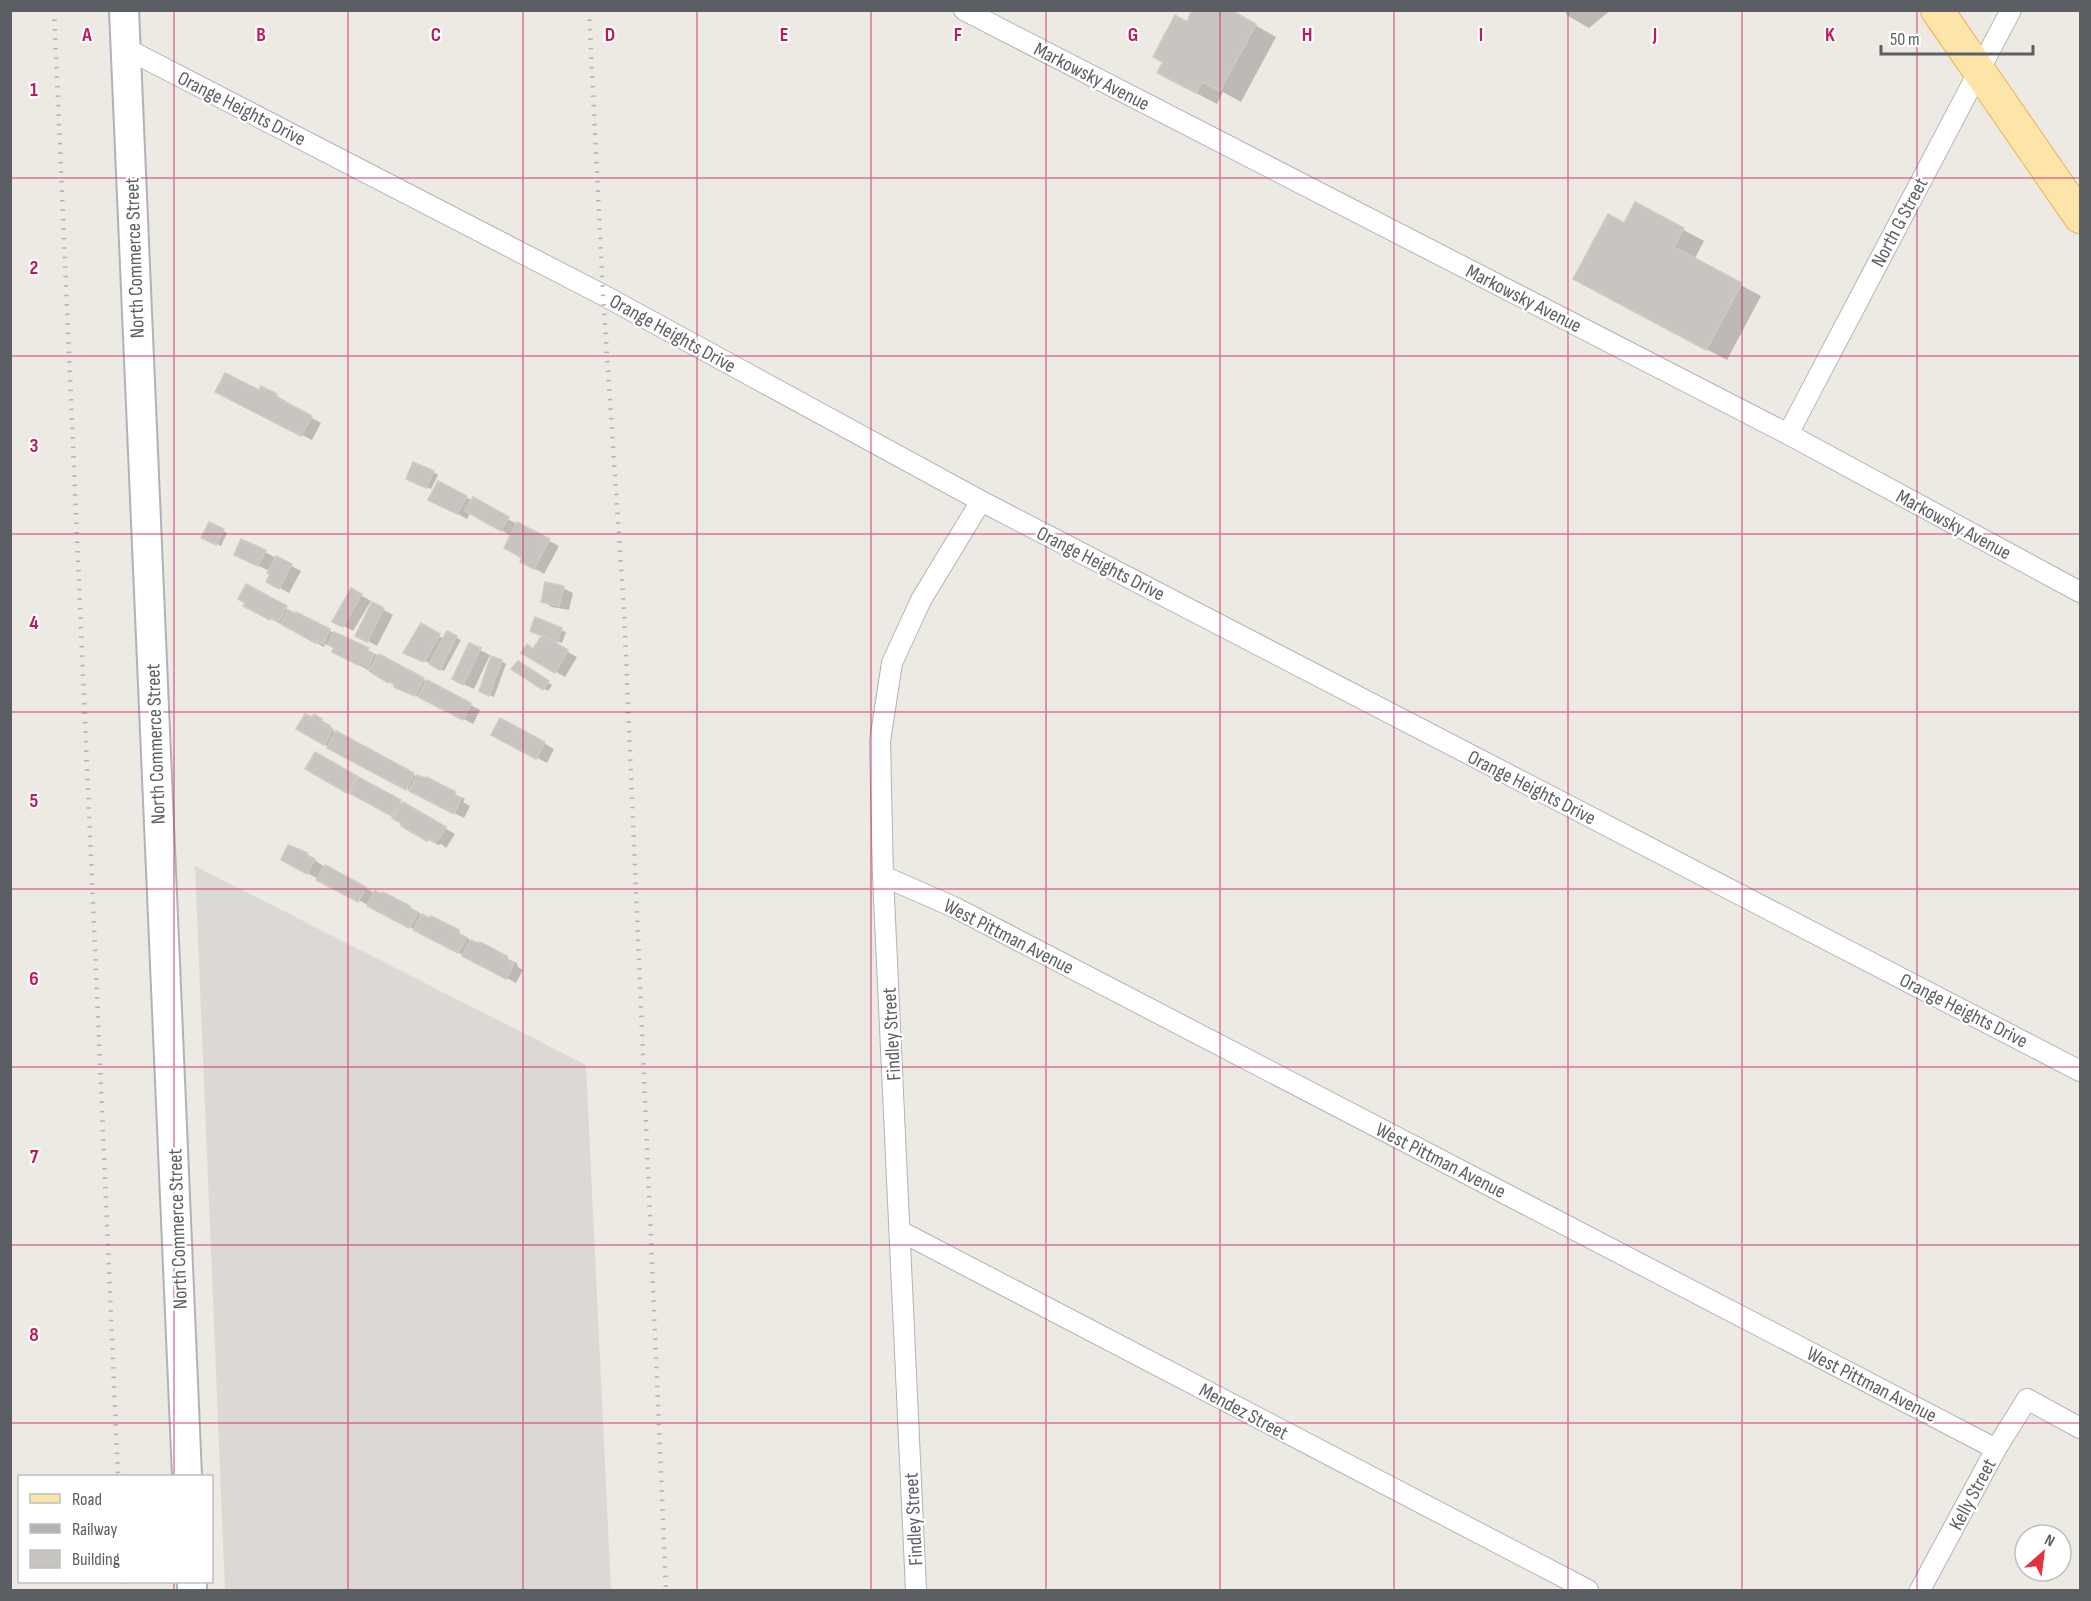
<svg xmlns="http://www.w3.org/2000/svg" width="2091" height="1601" viewBox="0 0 2091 1601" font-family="'Sofia Sans Condensed',sans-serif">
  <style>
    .industrial { fill: #dcd9d5 }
    .shadow { fill: #0003 }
    .building { fill: #c8c4bf; stroke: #d2cac1; stroke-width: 1.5 }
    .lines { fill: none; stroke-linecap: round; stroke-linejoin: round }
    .minor-casing { stroke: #b0b4b8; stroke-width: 22 }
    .secondary-casing { stroke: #afb3b8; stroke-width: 32 }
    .primary-casing { stroke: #edb25c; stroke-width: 34 }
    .minor { stroke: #fff; stroke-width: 20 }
    .secondary { stroke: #fff; stroke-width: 28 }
    .primary { stroke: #fde4a8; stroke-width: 32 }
    .rail { stroke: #b1b2b3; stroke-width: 4.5; stroke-dasharray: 1.5 8; stroke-linecap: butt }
    .grid { fill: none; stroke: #c2185b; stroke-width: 1.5; stroke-opacity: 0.55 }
    .labels { text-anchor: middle; stroke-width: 4.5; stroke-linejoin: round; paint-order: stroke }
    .street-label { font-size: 20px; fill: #5b5f63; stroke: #fff }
    .grid-label { font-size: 20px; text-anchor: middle; font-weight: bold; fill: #c2185b; stroke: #fff; stroke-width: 4.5; stroke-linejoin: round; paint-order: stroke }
  </style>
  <rect width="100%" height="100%" fill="#ede9e3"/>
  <!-- industrial -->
  <path class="industrial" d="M 195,866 L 586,1065 L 611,1590 L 225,1590 Z"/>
  <!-- shadow -->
  <path class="shadow" d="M 1564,10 L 1611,10 L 1589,28 L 1568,16 Z
    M 1187,24 L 1255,25 L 1276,37 L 1241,102 L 1223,92 L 1217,104 L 1179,84 Z
    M 1636,204 L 1704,241 L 1694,260 L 1761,296 L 1727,360 L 1595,290 Z
    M 262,388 L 286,401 L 285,403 L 321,423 L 312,440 L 227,397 L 260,392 Z
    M 433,472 L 438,475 L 431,489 L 412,481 Z
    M 439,483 L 559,546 L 544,574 L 522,561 L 524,558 L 512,536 L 470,513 L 467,519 L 440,504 Z
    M 210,524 L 227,533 L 221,546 L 203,537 Z
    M 265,552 L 301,571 L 289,593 L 268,581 L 272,573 L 270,571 L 245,560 Z
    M 247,586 L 296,614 L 368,650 L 480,710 L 473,724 L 425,699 L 405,692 L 371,671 L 373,668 L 370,667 L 368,670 L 344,657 L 335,649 L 325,644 L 324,647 L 245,605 Z
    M 563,588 L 573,593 L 569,610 L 552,607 L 542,601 Z
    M 352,590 L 371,601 L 353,631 L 334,621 Z
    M 373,604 L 393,615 L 377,646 L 357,635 Z
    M 536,619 L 566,632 L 562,643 L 536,633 Z
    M 421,625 L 444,639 L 447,633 L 461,640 L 444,671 L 423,660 L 422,662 L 405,653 Z
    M 543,638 L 577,657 L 565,677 L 523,653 L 534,650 Z
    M 480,650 L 490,655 L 474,689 L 463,684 Z
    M 501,661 L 506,664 L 494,697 L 485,693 Z
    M 518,663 L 552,685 L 548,691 L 514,669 Z
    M 314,716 L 331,726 L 329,728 L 342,736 L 418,777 L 465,799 L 463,802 L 470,806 L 464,818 L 339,753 L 298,729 L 312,719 Z
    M 503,740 L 544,743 L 554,749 L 547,763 Z
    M 316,754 L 455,834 L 446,848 L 441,844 L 438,845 L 402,825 L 402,822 L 395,817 L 308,768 Z
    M 289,847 L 307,855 L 325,867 L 375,893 L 409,907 L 420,913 L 421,919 L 458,932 L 468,938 L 471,942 L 517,963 L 518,967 L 523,970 L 516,983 L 292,865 Z"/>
  <!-- building -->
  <path class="building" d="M 1192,10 L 1231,10 L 1256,24 L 1220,91 L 1202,82 L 1196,93 L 1157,73 L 1163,62 L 1153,57 L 1175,15 L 1187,22 Z
    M 1635,202 L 1684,228 L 1674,247 L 1742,283 L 1706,350 L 1573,279 L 1608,214 L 1624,223 Z
    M 225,373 L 259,390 L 261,386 L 277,394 L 276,397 L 312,416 L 301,436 L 215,392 Z
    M 413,462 L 434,471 L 426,488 L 406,479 Z
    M 438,481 L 467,496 L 457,514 L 428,500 Z
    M 473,497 L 509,517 L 501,531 L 465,511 Z
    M 209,522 L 224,529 L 216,545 L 201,538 Z
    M 517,522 L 550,539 L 534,569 L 520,562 L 522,558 L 504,548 Z
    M 241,539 L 266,550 L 258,566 L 234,555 Z
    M 276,556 L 292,564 L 279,589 L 266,582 L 270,574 L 267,573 Z
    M 545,582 L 564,586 L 559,606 L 541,602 Z
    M 246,584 L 287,606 L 279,621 L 272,617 L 270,620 L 243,606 L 245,603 L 238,599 Z
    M 351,588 L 362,594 L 343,627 L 332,622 Z
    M 372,602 L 384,608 L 367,642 L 355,636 Z
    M 288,610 L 296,614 L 296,612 L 330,629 L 323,644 L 315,640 L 315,643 L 281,624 Z
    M 535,617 L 562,628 L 557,642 L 530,631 Z
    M 421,623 L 440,634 L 424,662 L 403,653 Z
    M 447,631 L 457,636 L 440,670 L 429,664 Z
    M 334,632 L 369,648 L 367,650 L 374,654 L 368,667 L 359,662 L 358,665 L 332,652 L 334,648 L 328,644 Z
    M 542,635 L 568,650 L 555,673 L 521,653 L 527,644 L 533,649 Z
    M 469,643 L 481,648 L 463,685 L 452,679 Z
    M 379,654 L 424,678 L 415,696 L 394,687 L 395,684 L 389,681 L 388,683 L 369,671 Z
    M 491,656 L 502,660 L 489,696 L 479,691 Z
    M 518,661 L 549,681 L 543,690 L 511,669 Z
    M 427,680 L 471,703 L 463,720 L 418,697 Z
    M 305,714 L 312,717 L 314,714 L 322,719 L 320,722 L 333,729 L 324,745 L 296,729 Z
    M 500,718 L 545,742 L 536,759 L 491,735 Z
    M 336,731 L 414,773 L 406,790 L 327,748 Z
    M 315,752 L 357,776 L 347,793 L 305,769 Z
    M 417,775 L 425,778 L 426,777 L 456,792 L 454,795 L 461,799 L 454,814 L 409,791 Z
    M 358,777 L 401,800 L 392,816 L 349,793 Z
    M 403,802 L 446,827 L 436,843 L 430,839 L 427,841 L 401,826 L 401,823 L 392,818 Z
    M 288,845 L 308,853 L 307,855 L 315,859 L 307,874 L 281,860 Z
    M 325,865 L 366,887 L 358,902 L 316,880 Z
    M 375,890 L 379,893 L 383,892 L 410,906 L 411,909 L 418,912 L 409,928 L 367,906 Z
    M 422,914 L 429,918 L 431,916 L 459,930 L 459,934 L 467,938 L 458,953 L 413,930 Z
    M 471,940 L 477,943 L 480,942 L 507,956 L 508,960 L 514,963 L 506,979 L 462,956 Z"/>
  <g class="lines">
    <!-- minor casing -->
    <g class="minor-casing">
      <path id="minor" d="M 964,10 L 1788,434 L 2080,592
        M 125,48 L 603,295 L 981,501 L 2080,1071
        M 1788,434 L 2011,10
        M 883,876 L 956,908 L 1996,1449
        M 900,1231 L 1588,1590
        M 916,1590 L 883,876 L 880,741 L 892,663 L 921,600 L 981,501
        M 1920,1590 L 1996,1449 L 2027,1399 L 2080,1428"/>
    </g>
    <!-- secondary casing -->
    <g class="secondary-casing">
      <path id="secondary" d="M 124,10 L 187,1476
        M 192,1582 L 192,1590"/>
    </g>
    <!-- primary casing -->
    <g class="primary-casing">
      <path id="primary" d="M 1937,10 L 2080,217"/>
    </g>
    <!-- minor -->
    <use href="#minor" class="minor"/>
    <!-- secondary -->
    <use href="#secondary" class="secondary"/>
    <!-- primary -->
    <use href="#primary" class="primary"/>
    <!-- rail -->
    <path class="rail" d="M 54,10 L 118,1476
      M 589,10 L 603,295 L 624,611 L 666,1590
      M 123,1582 L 123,1590"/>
  </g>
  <!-- grid -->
  <path class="grid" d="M 174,10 L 174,1476M 348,10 L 348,1590M 523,10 L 523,1590M 697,10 L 697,1590M 871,10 L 871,1590M 1046,10 L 1046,1590M 1220,10 L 1220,1590M 1394,10 L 1394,1590M 1568,10 L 1568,1590M 1742,10 L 1742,1590M 1917,10 L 1917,1590M 10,178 L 2080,178M 10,356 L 2080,356M 10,534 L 2080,534M 10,712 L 2080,712M 10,889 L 2080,889M 10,1067 L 2080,1067M 10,1245 L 2080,1245M 10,1423 L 2080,1423M 174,1582 L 174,1590"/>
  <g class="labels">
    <!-- street labels -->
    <g class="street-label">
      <text transform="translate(1092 76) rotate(27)" y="7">Markowsky Avenue</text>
      <text transform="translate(242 108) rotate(27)" y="7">Orange Heights Drive</text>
      <text transform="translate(1899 222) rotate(-62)" y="7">North G Street</text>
      <text transform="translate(134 258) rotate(-92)" y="7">North Commerce Street</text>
      <text transform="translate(1524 298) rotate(27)" y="7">Markowsky Avenue</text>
      <text transform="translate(673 333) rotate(29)" y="7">Orange Heights Drive</text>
      <text transform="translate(1954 524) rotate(28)" y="7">Markowsky Avenue</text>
      <text transform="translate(1101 563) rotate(27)" y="7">Orange Heights Drive</text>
      <text transform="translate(155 744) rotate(-92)" y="7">North Commerce Street</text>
      <text transform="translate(1532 787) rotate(27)" y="7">Orange Heights Drive</text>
      <text transform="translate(1009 936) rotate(27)" y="7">West Pittman Avenue</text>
      <text transform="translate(1964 1010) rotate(27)" y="7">Orange Heights Drive</text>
      <text transform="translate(891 1034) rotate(-93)" y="7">Findley Street</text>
      <text transform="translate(1441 1160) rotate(27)" y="7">West Pittman Avenue</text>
      <text transform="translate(177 1229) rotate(-92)" y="7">North Commerce Street</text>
      <text transform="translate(1872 1384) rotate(27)" y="7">West Pittman Avenue</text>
      <text transform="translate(1244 1411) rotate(28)" y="7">Mendez Street</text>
      <text transform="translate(1972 1494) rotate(-62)" y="7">Kelly Street</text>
      <text transform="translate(913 1519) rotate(-93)" y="7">Findley Street</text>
    </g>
  </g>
  <g class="grid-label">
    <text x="87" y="41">A</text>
    <text x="261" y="41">B</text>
    <text x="436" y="41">C</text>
    <text x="610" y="41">D</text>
    <text x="784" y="41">E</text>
    <text x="958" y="41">F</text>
    <text x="1133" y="41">G</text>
    <text x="1307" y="41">H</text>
    <text x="1481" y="41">I</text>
    <text x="1655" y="41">J</text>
    <text x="1830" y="41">K</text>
    <text x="34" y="96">1</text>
    <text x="34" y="274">2</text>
    <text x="34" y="452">3</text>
    <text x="34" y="629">4</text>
    <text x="34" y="807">5</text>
    <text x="34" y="985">6</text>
    <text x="34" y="1163">7</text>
    <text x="34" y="1341">8</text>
  </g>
  <!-- border -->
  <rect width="2091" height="1601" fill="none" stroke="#5b5f63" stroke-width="24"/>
  <!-- legend -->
  <rect x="18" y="1475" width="195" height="108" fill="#ffffff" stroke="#bdbfc1" stroke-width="1.5"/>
  <rect x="30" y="1494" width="30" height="9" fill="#fde4a8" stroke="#bdbfc1" stroke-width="1.5"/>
  <text x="72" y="1505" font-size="18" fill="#5b5f63">Road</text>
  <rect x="30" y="1524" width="30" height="9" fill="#b1b2b3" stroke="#bdbfc1" stroke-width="1.5"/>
  <text x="72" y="1535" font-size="18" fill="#5b5f63">Railway</text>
  <rect x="30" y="1550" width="30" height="18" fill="#c8c4bf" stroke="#bdbfc1" stroke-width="1.5"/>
  <text x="72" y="1565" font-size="18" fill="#5b5f63">Building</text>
  <!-- north arrow -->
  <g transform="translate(2043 1553) rotate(28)"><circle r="28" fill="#ffffff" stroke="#bdbfc1" stroke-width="1.5"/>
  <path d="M0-4.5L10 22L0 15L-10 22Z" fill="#e4323a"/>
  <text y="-9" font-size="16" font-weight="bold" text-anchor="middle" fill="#5b5f63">N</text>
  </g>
  <!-- scale -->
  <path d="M1881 45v9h152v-9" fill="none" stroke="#5b5f63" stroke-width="3"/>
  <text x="1890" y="45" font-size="18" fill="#5b5f63" stroke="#ffffff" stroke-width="4.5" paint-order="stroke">50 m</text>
</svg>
